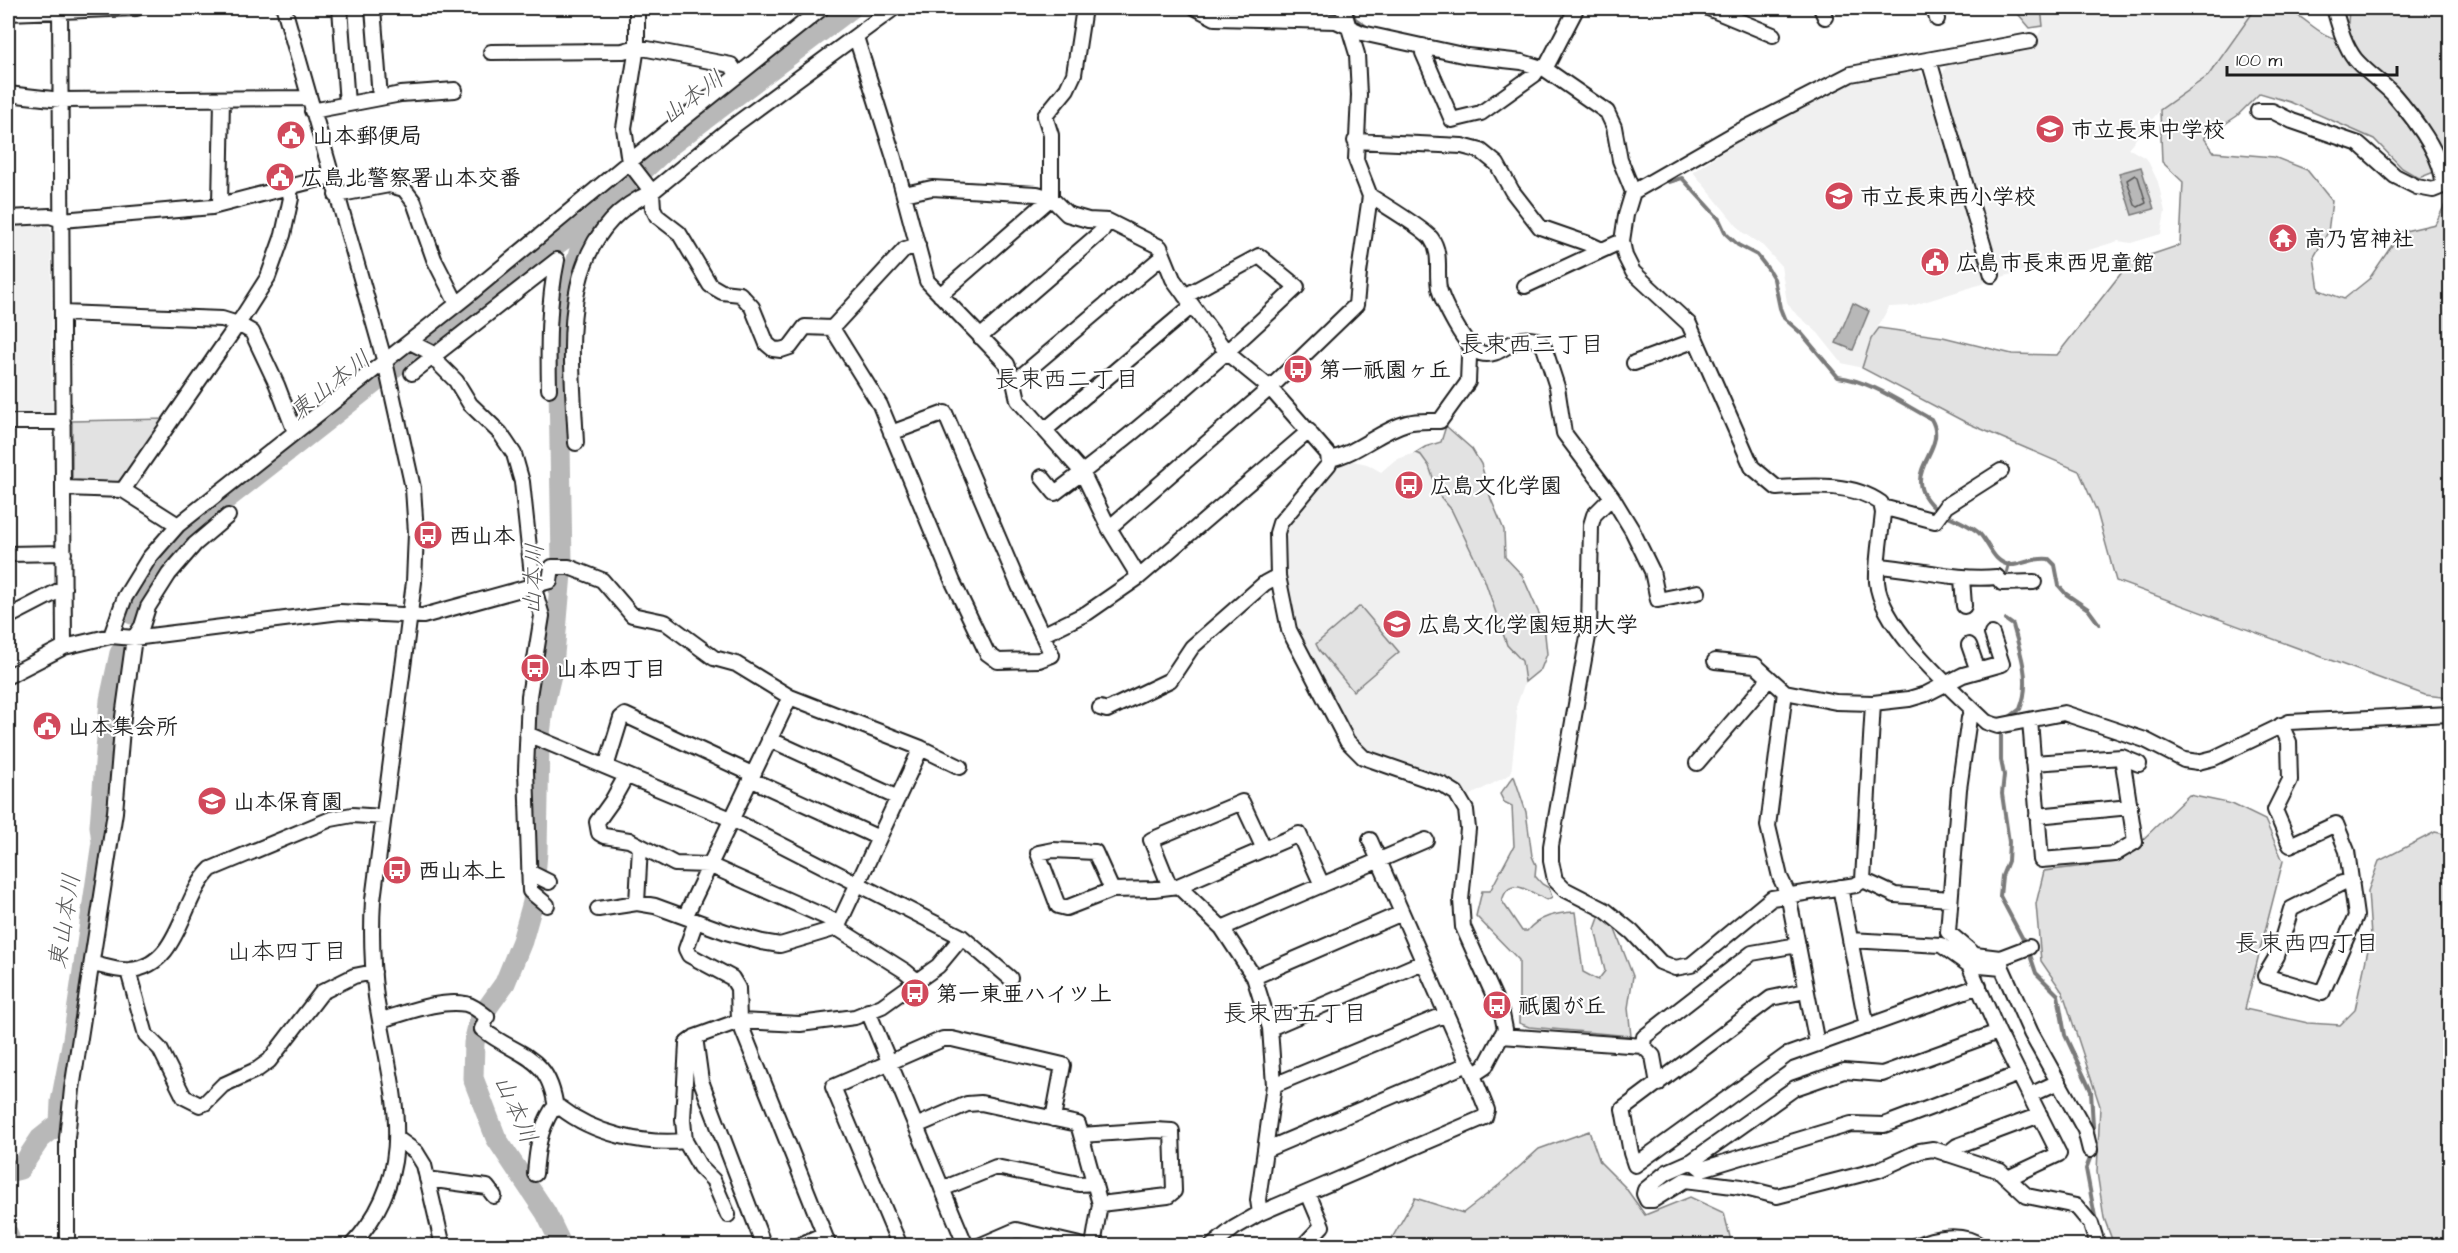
<svg xmlns="http://www.w3.org/2000/svg" width="2458" height="1253" viewBox="0 0 2458 1253" font-family="'Architects Daughter','Klee One',sans-serif">
  <style>
    .built { fill: #f0f0f0 }
    .green { fill: #e2e2e2; stroke: #7f7f7f; stroke-width: 1.5 }
    .water { fill: #b8b8b8; stroke: #7a7a7a; stroke-width: 1.5 }
    .lines { fill: none; stroke-linecap: round; stroke-linejoin: round }
    .shore { stroke: #5a5a5a; stroke-width: 1.5 }
    .stream { stroke: #7a7a7a; stroke-width: 4 }
    .river { stroke: #b8b8b8; stroke-width: 21 }
    .minor-casing { stroke: #1c1c1c; stroke-width: 18 }
    .minor { stroke: #fff; stroke-width: 14 }
    .labels { text-anchor: middle; stroke-width: 4.5; stroke-linejoin: round; paint-order: stroke }
    .poi-label { font-size: 22px; font-weight: bold; fill: #1c1c1c; stroke: #fff; text-anchor: start }
    .water-label { font-size: 24px; font-style: italic; fill: #5a5a5a; stroke: #fff }
    .neighbourhood-label { font-size: 24px; fill: #1c1c1c; stroke: #fff }
  </style>
  <rect width="100%" height="100%" fill="#fff"/>
  <filter id="ink" filterUnits="userSpaceOnUse"><feTurbulence type="fractalNoise" baseFrequency=".0167" numOctaves="2"/><feDisplacementMap in="SourceGraphic" scale="12" xChannelSelector="R" yChannelSelector="G"/><feConvolveMatrix kernelMatrix="1 2 1 2 8 2 1 2 1" color-interpolation-filters="sRGB"/></filter>
  <g filter="url(#ink)">
    <!-- built -->
    <path class="built" d="M 2041,8 L 2256,8 L 2208,76 L 2160,110 L 2128,148 L 2147,159 L 2158,182 L 2165,212 L 2161,234 L 2131,243 L 2118,241 L 2002,277 L 1998,263 L 1994,264 L 1970,185 L 1943,74 L 1946,66 L 1952,59 L 2034,43 L 2043,26 Z
      M 1915,69 L 1921,73 L 1926,83 L 1955,161 L 1986,267 L 1981,270 L 1985,283 L 1911,306 L 1889,307 L 1871,339 L 1862,368 L 1842,363 L 1818,333 L 1792,310 L 1787,302 L 1781,266 L 1763,246 L 1742,232 L 1693,172 L 1746,135 L 1851,77 Z
      M 46,224 L 51,230 L 52,415 L 8,415 L 8,227 Z
      M 1415,453 L 1421,455 L 1429,466 L 1439,495 L 1451,509 L 1484,578 L 1507,645 L 1522,661 L 1525,682 L 1516,707 L 1517,717 L 1511,774 L 1469,796 L 1453,782 L 1374,754 L 1355,740 L 1342,720 L 1298,629 L 1286,576 L 1287,528 L 1335,465 L 1340,461 L 1353,461 L 1367,464 L 1381,472 L 1395,460 Z"/>
    <!-- green -->
    <path class="green" d="M 2013,8 L 2041,8 L 2043,26 L 2030,28 Z
      M 2256,8 C 2264,8 2273,6 2280,8 C 2303,12 2316,36 2339,39 L 2390,99 L 2424,144 L 2434,172 L 2419,178 L 2402,168 L 2374,139 L 2290,102 L 2260,93 L 2237,116 L 2204,138 L 2214,152 L 2274,157 L 2307,170 L 2332,201 L 2328,232 L 2314,257 L 2319,290 L 2344,299 L 2369,279 L 2401,232 L 2435,224 L 2450,195 L 2450,698 L 2425,695 L 2116,581 L 2097,512 L 2079,471 L 1965,422 L 1862,368 L 1871,339 L 1879,328 L 1943,337 L 2012,354 L 2057,355 L 2130,262 L 2180,245 L 2183,182 L 2162,162 L 2160,110 L 2208,76 Z
      M 2353,8 L 2450,8 L 2450,194 L 2447,176 L 2360,56 L 2347,33 L 2349,11 Z
      M 166,419 L 119,484 L 75,484 L 72,480 L 72,421 Z
      M 1446,426 L 1472,449 L 1481,464 L 1491,499 L 1504,530 L 1505,557 L 1522,575 L 1544,625 L 1547,654 L 1541,669 L 1525,682 L 1522,661 L 1507,645 L 1484,578 L 1451,509 L 1439,495 L 1429,466 L 1421,455 L 1415,453 L 1425,447 L 1441,442 Z
      M 1360,606 L 1399,652 L 1353,691 L 1319,650 L 1316,644 Z
      M 1514,776 L 1526,812 L 1532,856 L 1536,865 L 1535,876 L 1542,884 L 1549,888 L 1552,897 L 1547,900 C 1530,892 1509,874 1502,901 L 1522,931 L 1527,931 C 1539,916 1557,913 1575,912 L 1583,972 L 1598,980 L 1605,971 L 1595,929 L 1600,915 L 1614,927 L 1633,976 L 1628,1008 L 1631,1036 L 1529,1027 L 1519,1023 L 1519,960 L 1476,916 L 1482,891 L 1490,891 L 1514,846 L 1512,806 L 1504,802 L 1500,794 Z
      M 2189,795 L 2232,804 L 2265,820 L 2283,861 L 2245,1009 L 2308,1023 L 2340,1025 L 2355,1010 L 2371,936 L 2368,891 L 2379,861 L 2435,832 L 2450,835 L 2450,1245 L 2114,1245 L 2104,1218 L 2097,1172 L 2100,1106 L 2063,993 L 2041,961 L 2036,904 L 2044,871 L 2117,862 L 2137,845 Z
      M 1589,1131 L 1600,1162 L 1625,1187 L 1645,1215 L 1690,1197 L 1724,1213 L 1732,1245 L 1388,1245 L 1415,1198 L 1463,1213 L 1499,1185 L 1539,1149 Z"/>
    <!-- water -->
    <path class="water" d="M 2141,167 L 2154,209 L 2132,215 L 2119,173 Z
      M 1853,303 L 1869,311 L 1853,350 L 1836,343 Z"/>
    <g class="lines">
      <!-- shore -->
      <path class="shore" d="M 2135,175 L 2138,177 L 2146,203 L 2138,207 L 2135,205 L 2127,180 Z"/>
      <!-- stream -->
      <path class="stream" d="M 1351,8 L 1355,19 L 1368,28
        M 1602,100 L 1610,105 L 1618,122
        M 1669,182 L 1682,178 L 1719,219 L 1726,234 L 1738,245 L 1757,255 L 1768,269 L 1774,279 L 1780,308 L 1784,318 L 1802,334 L 1838,377 C 1871,381 1901,403 1931,419 C 1951,452 1892,473 1938,511
        M 1944,514 C 1955,519 1968,524 1978,532 C 1989,542 1993,564 2011,565 C 2024,565 2032,557 2049,559 L 2055,565 L 2059,586 L 2066,594 L 2088,609 L 2099,624
        M 2005,579 L 2009,564
        M 2006,620 L 2013,625 C 2020,653 2032,680 2020,709 L 2007,719
        M 2001,729 L 2001,760 L 2004,775 L 2002,794 L 2009,842 L 2008,861 L 2002,876 L 2000,896 L 2026,945
        M 2029,952 L 2036,973 L 2058,995 L 2065,1035 L 2091,1091 L 2094,1143
        M 2092,1153 L 2086,1169 L 2096,1222"/>
      <!-- river -->
      <path class="river" d="M 132,614 L 150,579 L 192,526 L 494,289 L 588,222 L 667,148 L 852,8
        M 8,1172 L 20,1169 L 40,1139 L 60,1123 L 61,1102 L 73,1039 L 102,842 L 100,826 L 110,700 L 120,653
        M 8,1234 L 11,1246
        M 562,1246 L 546,1213 L 496,1138 L 473,1078 L 474,1043 L 480,1018 L 505,983 L 522,941 L 533,902 L 537,852 L 539,743 L 543,709 L 553,666 L 562,562 L 558,326 L 588,222"/>
      <!-- minor casing -->
      <g class="minor-casing">
        <path id="minor" d="M 60,8 L 64,647
          M 284,8 L 386,366 L 413,488 L 416,533 L 414,582 L 373,900 C 371,933 372,964 376,997 C 390,1088 424,1168 351,1246
          M 340,8 L 347,104
          M 373,8 L 380,98
          M 637,8 L 637,47 L 624,128 L 629,162 L 652,192 L 653,208 L 657,216 L 679,233 L 710,285 L 722,292 L 740,294 L 752,307 L 767,344 L 773,349 L 781,350 L 790,347 L 805,327 L 832,328 L 905,249 L 918,245
          M 1196,8 L 1215,18 L 1336,21 L 1362,33 L 1467,56 L 1522,62 L 1545,69 L 1607,112 L 1614,127 L 1620,160 L 1633,192 L 1626,215 L 1622,241 L 1625,256 L 1633,272 L 1689,324 L 1752,467 L 1777,488 C 1811,486 1852,482 1881,503 L 1883,513 C 1881,535 1876,560 1877,582 C 1881,628 1953,690 1986,722 L 1998,726 L 2064,713 L 2145,740 L 2184,760 L 2198,762 L 2214,758 L 2289,722 L 2450,714
          M 1708,8 L 1773,35
          M 1821,8 L 1825,17
          M 1934,8 L 1937,19
          M 8,13 L 137,8
          M 856,37 L 894,158 L 927,281 L 1007,364 L 1014,382 L 1018,400 L 1082,472 L 1109,528 L 1139,577
          M 1423,46 L 1423,53 L 1452,120 L 1481,113 L 1534,75 L 1539,68
          M 491,52 L 623,51 L 637,47 L 731,65 L 737,74
          M 1929,60 L 1992,275
          M 1545,69 L 1575,11 L 1571,8
          M 8,94 L 61,100 L 308,98
          M 312,111 L 401,94 L 455,90
          M 2258,111 L 2272,111 L 2292,121 L 2359,144 L 2395,176 L 2417,187 L 2433,190 L 2443,186 C 2444,155 2413,117 2393,94 C 2381,82 2366,72 2355,59 C 2344,45 2339,25 2334,8
          M 1355,141 L 1462,146 L 1481,151 L 1497,164 L 1512,191 L 1540,227 L 1589,244 L 1602,250
          M 1633,192 L 1734,134 L 1851,74 L 2030,41
          M 904,194 L 932,188 L 1037,194 L 1051,198 L 1067,214 L 1088,220 L 1108,221 L 1160,247 L 1173,279 L 1227,353 L 1270,388 L 1328,454 L 1329,464 L 1280,523 L 1277,533 L 1278,576 L 1289,630 L 1347,741 L 1363,757 L 1443,785 L 1456,793 L 1466,810 L 1468,829 L 1461,900 L 1463,927 L 1502,1014 L 1505,1029 L 1485,1067 L 1473,1075
          M 336,195 L 389,185 L 404,189 L 414,202 L 434,259 L 457,304
          M 1370,196 C 1383,204 1424,229 1431,238 C 1442,253 1436,271 1439,288 C 1442,301 1466,350 1480,353 C 1499,358 1507,342 1523,339 C 1526,338 1532,339 1537,340 L 1544,347 L 1557,387 L 1564,433 L 1612,497 L 1632,530 L 1652,571 L 1658,600 L 1698,592
          M 220,204 L 222,99
          M 8,218 L 50,216 L 62,220 L 212,207 L 331,176
          M 1525,286 L 1622,241
          M 940,295 L 1051,198 L 1051,135 L 1045,116 L 1067,89 L 1074,74 L 1084,8
          M 62,313 L 222,319 L 238,324 L 252,332 L 277,385 L 295,432
          M 832,328 L 880,405 L 953,582 L 987,653 L 998,661 L 1039,660 L 1052,655 L 1019,586 L 945,413 L 891,433
          M 980,337 L 1101,232 L 1108,221
          M 410,342 L 432,353 L 438,363 L 456,381 L 470,404 L 500,433 L 514,454 L 522,482 L 533,585 L 542,616 L 529,696 L 526,770 L 530,891 L 547,905
          M 1634,363 L 1696,340
          M 412,373 L 557,260 C 548,303 548,346 549,389
          M 1014,382 L 1157,261 L 1164,258
          M 8,422 L 63,422
          M 1045,430 L 1192,306
          M 576,443 C 572,356 553,235 652,192 L 728,130 L 894,8
          M 1330,459 C 1358,453 1379,431 1407,423 C 1417,420 1429,421 1440,421 L 1468,382 L 1469,357 L 1472,350
          M 1042,477 L 1055,493 C 1140,430 1220,360 1297,287 L 1259,256 L 1185,296
          M 64,488 L 123,490 L 178,525
          M 123,490 L 238,324 L 268,277 L 283,235 L 291,198 L 288,187
          M 1612,497 L 1594,515 L 1591,525 L 1589,631 L 1551,846 L 1551,861 L 1555,880 L 1564,889 L 1605,910 L 1632,932 L 1660,962 L 1675,968 L 1691,965 L 1772,898 L 1856,885 L 1863,880 L 1873,703
          M 1882,507 L 1935,521 L 1946,506 L 2001,471
          M 1109,528 L 1270,388 L 1356,305 L 1359,273 L 1370,196 L 1356,160 L 1359,95 L 1357,54 L 1343,8
          M 8,554 L 64,553
          M 1879,566 C 1920,569 1956,581 1997,577 L 2002,583 L 2034,582
          M 1962,578 L 1964,606
          M 8,617 L 64,588
          M 1042,635 L 1087,613 L 1139,577 L 1309,431
          M 111,636 L 125,597 L 149,558 L 178,525 L 466,297 L 629,162 L 822,8
          M 1969,645 L 1978,671
          M 1715,661 L 1755,665 L 1785,692 L 1836,702 L 1873,703 L 1909,699 L 1926,694 L 1963,675 L 2002,664 L 1992,634
          M 8,676 L 64,647 L 111,636 L 134,638 L 340,612 L 423,616 L 550,581 L 552,567 L 569,567 L 602,580 L 632,615 L 665,622 L 714,658 L 736,664 L 790,697 L 921,748 L 960,767
          M 1785,692 L 1768,826 L 1780,877 L 1788,894 L 1817,1044
          M 1100,708 L 1107,710 L 1170,680 L 1192,647 L 1265,583 L 1278,576
          M 1972,709 L 1969,718 L 1959,789 L 1948,932 L 1975,955 L 2000,958 L 2002,968
          M 2030,720 L 2041,860 L 2115,854 L 2135,842 L 2122,757
          M 2281,725 L 2289,742 L 2290,780 L 2275,810 L 2290,845 L 2336,824 L 2347,851 L 2356,916 L 2322,993 L 2265,976 L 2277,956 L 2291,909 L 2342,883 L 2352,881
          M 527,734 L 731,819 L 962,937 L 1010,978
          M 769,739 L 898,798
          M 1697,763 L 1769,679
          M 2033,763 L 2122,757 L 2139,764
          M 606,767 L 621,718 L 625,715 L 752,774
          M 626,776 L 612,801 L 597,822 L 599,833 L 604,836 L 629,840 L 675,864 L 709,865 L 839,923
          M 750,779 L 879,838
          M 2037,816 L 2130,807
          M 529,872 L 549,882
          M 1863,880 L 1895,895 L 1950,899
          M 1178,886 L 1299,834 L 1322,885
          M 1170,887 L 1151,840 L 1242,802 L 1264,849
          M 1840,887 L 1867,1027
          M 1112,890 L 1095,852 L 1053,850 L 1038,853 L 1058,906 L 1066,908 L 1112,890 L 1154,889 L 1178,886 L 1222,928 L 1254,977 L 1270,1028 L 1274,1085 L 1258,1200 L 1260,1213
          M 637,903 L 640,846
          M 598,909 L 637,903 L 655,906 L 726,932 L 762,942 L 780,945 L 837,928 L 905,971 L 917,981
          M 685,917 L 790,697
          M 696,921 L 686,949 L 689,955 L 732,978 L 738,988 L 739,1021 L 829,1246
          M 837,928 L 921,748
          M 1222,928 L 1426,840
          M 1850,940 L 1941,945 L 1969,965 L 1998,1032 L 2059,1154 L 2008,1178
          M 2000,958 L 2029,947
          M 93,964 C 104,966 119,972 130,970 C 181,965 180,899 211,869 L 331,819 L 352,815 L 384,817
          M 1969,965 L 2002,968 L 2031,1033 L 2085,1130 L 2090,1150
          M 128,971 L 146,1035 L 160,1049 L 184,1097 L 200,1105 L 205,1103 L 223,1085 L 258,1069 L 269,1061 L 322,992 L 354,976 L 374,972
          M 1254,977 L 1402,913
          M 1806,991 L 1771,998 L 1623,1109 L 1631,1153 L 1635,1165 L 1787,1055 L 1979,986
          M 868,1011 L 966,1246
          M 381,1020 C 406,1013 440,999 466,1004 C 474,1006 481,1012 487,1017 L 482,1029 C 519,1058 549,1053 556,1109
          M 1270,1028 L 1423,962
          M 1998,1032 L 1882,1074 L 1844,1071 L 1795,1088 L 1692,1161 L 1667,1172 L 1645,1190 L 1644,1194 L 1647,1200 L 1653,1200 L 1685,1180 L 1741,1187 L 1777,1196 L 1878,1170 L 1920,1151 L 1933,1149 L 2000,1171 L 2027,1196 L 2076,1206 L 2091,1224 L 2098,1246
          M 1501,1036 L 1643,1046 L 1653,1056 L 1658,1084
          M 695,1037 L 701,1081 L 764,1246
          M 1643,1046 L 1644,1037 L 1752,953 L 1798,945
          M 1274,1085 L 1446,1014
          M 2030,1095 L 2058,1082
          M 916,1126 L 967,1104 L 981,1103 L 1078,1124 L 1100,1204 L 1093,1246
          M 1081,1135 L 1155,1130 L 1172,1131 L 1174,1191 L 1168,1196 L 1100,1204
          M 398,1139 L 416,1152 L 424,1165 L 443,1246
          M 1265,1150 L 1468,1064
          M 1947,1154 L 1957,1146 L 2040,1115
          M 1692,1161 L 1702,1169 L 1851,1124 L 1884,1125 L 2019,1074
          M 535,1174 C 537,1150 539,1131 552,1110 L 561,1108 C 594,1134 643,1145 685,1141
          M 427,1179 L 487,1187 L 494,1196
          M 942,1189 L 996,1167 L 1079,1184 L 1095,1183
          M 728,1215 L 713,1180 L 700,1167 L 685,1141 L 683,1120 L 687,1043 L 695,1037 L 739,1021 L 800,1024 L 855,1017 L 882,1006 L 938,966 L 962,937
          M 67,1246 L 67,1138 L 72,1089 L 115,812 L 123,717 L 134,638 L 142,626 L 148,607 L 169,574 L 195,544 L 228,516
          M 798,1246 L 824,1234
          M 900,1246 L 833,1087 L 943,1039 L 952,1039 L 1063,1065 L 1053,1119
          M 979,1246 L 1016,1230 L 1084,1246
          M 1212,1246 L 1234,1228 L 1260,1213 L 1485,1117 L 1487,1110 L 1473,1075 L 1370,840
          M 1303,1246 L 1322,1226 L 1308,1193
          M 1915,1246 C 1934,1237 1963,1232 1981,1246"/>
      </g>
      <!-- minor -->
      <use href="#minor" class="minor"/>
    </g>
  </g>
  <!-- icons -->
  <defs>
    <g id="school-disc" transform="scale(1.5)"><circle r="9.5" fill="#d1495b" stroke="#fff"/><path d="M0-5L7-2L0 1L-7-2ZM-4 1L0 2.5L4 1V4Q0 6-4 4Z" fill="#fff"/></g>
    <g id="civic-disc" transform="scale(1.5)"><circle r="9.5" fill="#d1495b" stroke="#fff"/><path d="M-.6-6.5H3V-4.5H.6V-3L4-1V1h2V6H-6V1h2V-1L-.6-3ZM-1.2 2.5V6h2.4V2.5Z" fill="#fff"/></g>
    <g id="temple-disc" transform="scale(1.5)"><circle r="9.5" fill="#d1495b" stroke="#fff"/><path d="M0-6L5-2H3V0L6.5 2.5H4V6H1.5V3h-3V6H-4V2.5H-6.5L-3 0V-2H-5Z" fill="#fff"/></g>
    <g id="bus-disc" transform="scale(1.5)"><circle r="9.5" fill="#d1495b" stroke="#fff"/><path d="M-5-6H5V4H4V6H2V4H-2V6H-4V4H-5ZM-3.5-4V0h7V-4ZM-3.5 1.2v1.5H-2V1.2ZM2 1.2v1.5H3.5V1.2Z" fill="#fff"/></g>
    <g id="university-disc" transform="scale(1.5)"><circle r="9.5" fill="#d1495b" stroke="#fff"/><path d="M0-5L7-2L0 1L-7-2ZM-4 1L0 2.5L4 1V4Q0 6-4 4Z" fill="#fff"/></g>
  </defs>
  <g fill-rule="evenodd">
    <use href="#school-disc" x="2050" y="129"/>
    <use href="#civic-disc" x="291" y="135"/>
    <use href="#civic-disc" x="280" y="177"/>
    <use href="#school-disc" x="1839" y="196"/>
    <use href="#temple-disc" x="2283" y="238"/>
    <use href="#civic-disc" x="1935" y="262"/>
    <use href="#bus-disc" x="1298" y="369"/>
    <use href="#bus-disc" x="1409" y="485"/>
    <use href="#bus-disc" x="428" y="535"/>
    <use href="#university-disc" x="1397" y="624"/>
    <use href="#bus-disc" x="535" y="668"/>
    <use href="#civic-disc" x="47" y="726"/>
    <use href="#school-disc" x="212" y="801"/>
    <use href="#bus-disc" x="397" y="870"/>
    <use href="#bus-disc" x="915" y="993"/>
    <use href="#bus-disc" x="1497" y="1005"/>
  </g>
  <g class="labels">
    <!-- poi labels -->
    <g class="poi-label">
      <text x="2071" y="137">市立長束中学校</text>
      <text x="312" y="143">山本郵便局</text>
      <text x="301" y="185">広島北警察署山本交番</text>
      <text x="1860" y="204">市立長束西小学校</text>
      <text x="2304" y="246">高乃宮神社</text>
      <text x="1956" y="270">広島市長束西児童館</text>
      <text x="1319" y="377">第一祇園ヶ丘</text>
      <text x="1430" y="493">広島文化学園</text>
      <text x="449" y="543">西山本</text>
      <text x="1418" y="632">広島文化学園短期大学</text>
      <text x="556" y="676">山本四丁目</text>
      <text x="68" y="734">山本集会所</text>
      <text x="233" y="809">山本保育園</text>
      <text x="418" y="878">西山本上</text>
      <text x="936" y="1001">第一東亜ハイツ上</text>
      <text x="1518" y="1013">祇園が丘</text>
    </g>
    <!-- water labels -->
    <g class="water-label">
      <text transform="translate(692 97) rotate(-37)" y="8">山本川</text>
      <text transform="translate(330 385) rotate(-38)" y="8">東山本川</text>
      <text transform="translate(533 579) rotate(-87)" y="8">山本川</text>
      <text transform="translate(64 921) rotate(-81)" y="8">東山本川</text>
      <text transform="translate(516 1109) rotate(66)" y="8">山本川</text>
    </g>
    <!-- neighbourhood labels -->
    <g class="neighbourhood-label">
      <text x="1532" y="352">長束西三丁目</text>
      <text x="1067" y="387">長束西二丁目</text>
      <text x="2307" y="951">長束西四丁目</text>
      <text x="287" y="959">山本四丁目</text>
      <text x="1295" y="1021">長束西五丁目</text>
    </g>
  </g>
  <!-- margin -->
  <rect width="2458" height="1253" fill="none" stroke="#fff" stroke-width="30"/>
  <rect x="15" y="15" width="2428" height="1223" fill="none" stroke="#1c1c1c" stroke-width="2" filter="url(#ink)"/>
  <!-- scale -->
  <path d="M2227 66v9h170v-9" fill="none" stroke="#1c1c1c" stroke-width="3"/>
  <text x="2236" y="66" font-size="18" fill="#1c1c1c" stroke="#ffffff" stroke-width="4.5" paint-order="stroke">100 m</text>
</svg>
